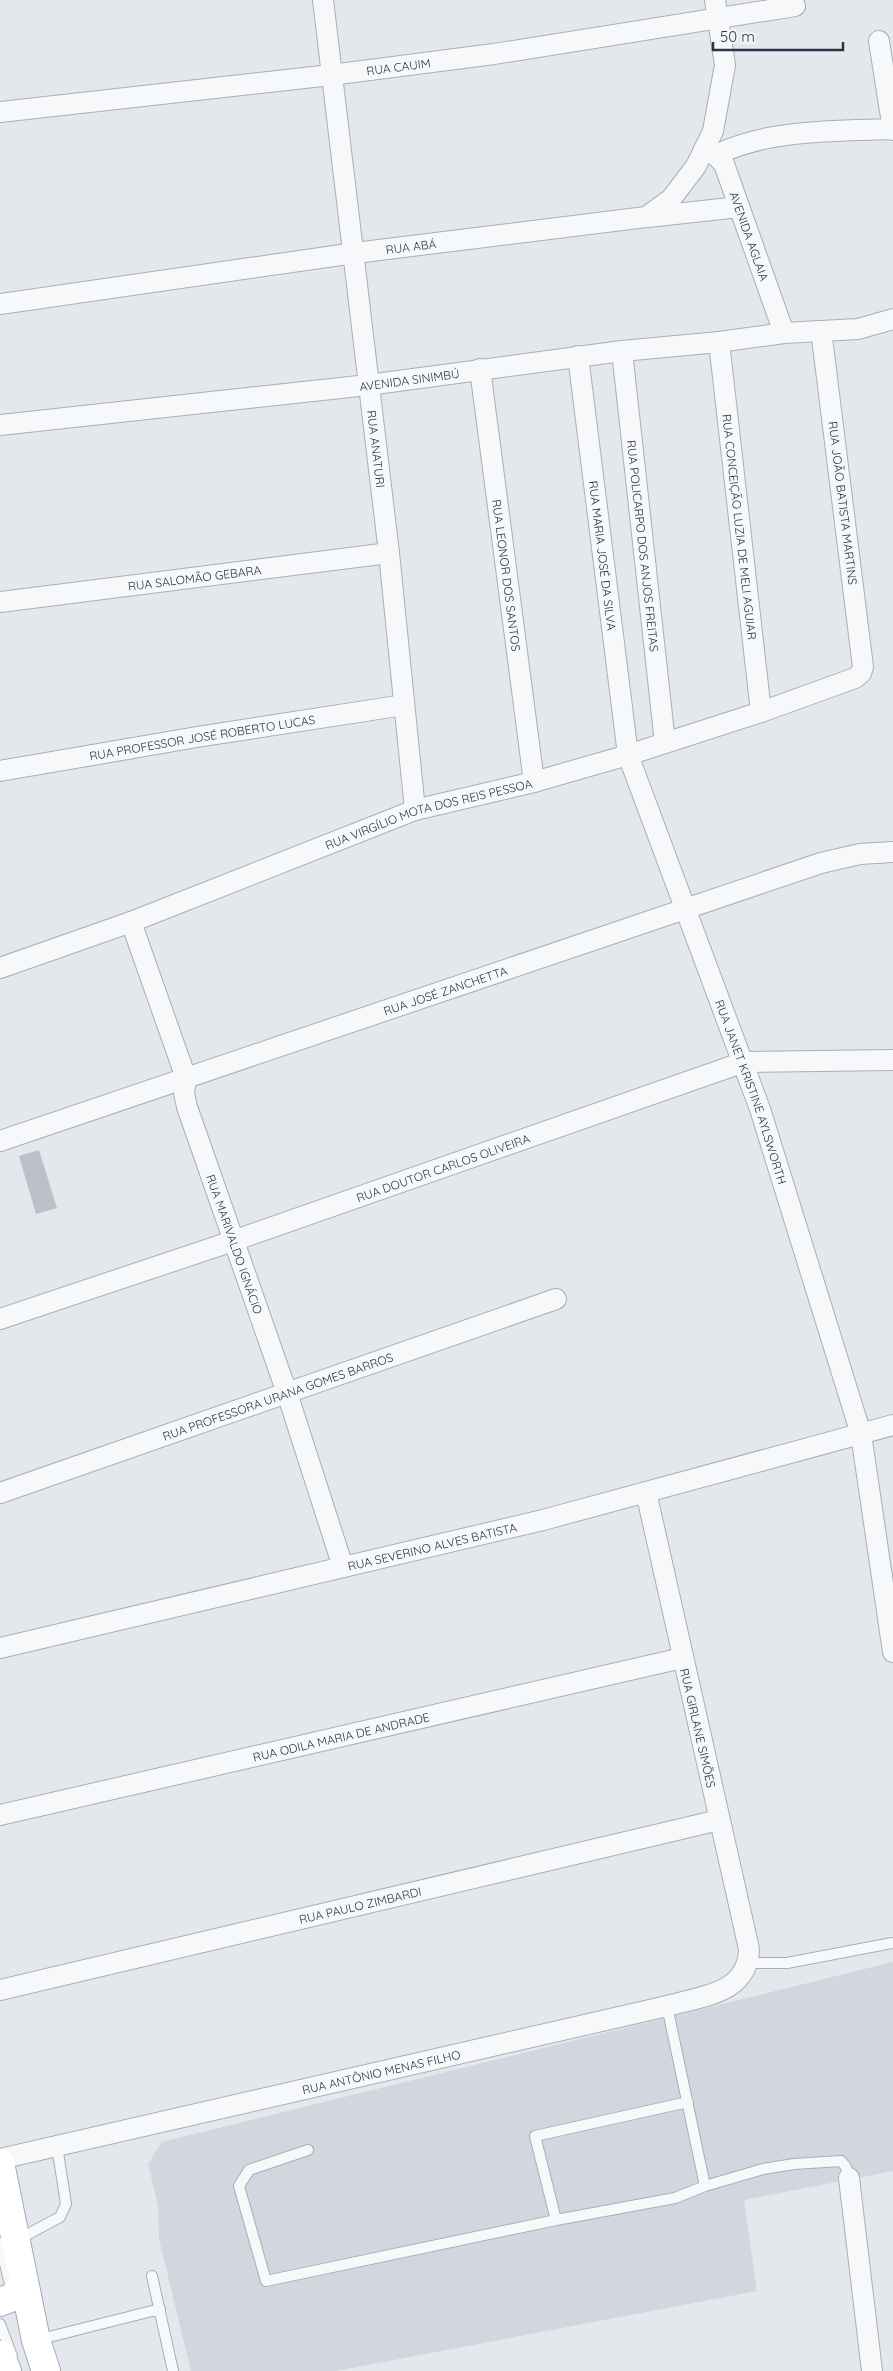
<svg xmlns="http://www.w3.org/2000/svg" width="893" height="2371" font-family="Quicksand,sans-serif">
	<style>
		.built { fill: #d2d6de }
		.building { fill: #bbc0ca }
		.lines { fill: none; stroke-linecap: round; stroke-linejoin: round }
		.service-casing { stroke: #a9aeb7; stroke-width: 12 }
		.minor-casing { stroke: #a9aeb7; stroke-width: 22 }
		.primary-casing { stroke: #a3abb8; stroke-width: 30 }
		.service { stroke: #f7f8fa; stroke-width: 10 }
		.minor { stroke: #f7f8fa; stroke-width: 20 }
		.primary { stroke: #fff; stroke-width: 28 }
		.labels { text-anchor: middle; dominant-baseline: central; stroke-width: 5; stroke-linejoin: round; paint-order: stroke }
		.street-label { font-size: 12px; fill: #2b3445; stroke: #f4f6f9 }
	</style>
	<rect width="100%" height="100%" fill="#e4e7ec"/>
	<path class="built" d="M893,1962V2171L744,2200L757,2291L336,2371H191L159,2239L158,2206L148,2164L162,2142Z"/>
	<path class="building" d="M39,1150L57,1208L36,1214L19,1156Z"/>
	<g class="lines">
		<g class="service-casing">
			<path id="service" d="M749,1963H787L892,1943
				M667,2006L705,2186
				M308,2150L249,2170L239,2186L266,2281L556,2220L675,2198L705,2186L763,2169L794,2164L841,2161L846,2167L849,2178
				M556,2220L535,2136L688,2102
				M17,2240L60,2217L66,2204L57,2146
				M0,2243L12,2293
				M152,2276L173,2371
				M0,2324L12,2356
				M37,2340L160,2309"/>
		</g>
		<g class="minor-casing">
			<g id="minor">
				<path id="s1" d="M323,0L389,553L415,810"/>
				<path d="M879,41L893,130"/>
				<path id="s2" d="M0,112L331,75L494,54L795,6"/>
				<path id="s3" d="M706,146L724,164L784,333"/>
				<path d="M716,155C769,129 835,131 893,129"/>
				<path d="M648,217L739,207"/>
				<path id="s4" d="M0,304L355,253L646,217L671,199L696,166L713,131L725,65L715,0"/>
				<path id="s5" d="M719,342L761,712"/>
				<path id="s6" d="M622,351L665,743"/>
				<path id="s7" d="M578,356L628,755L760,1109L861,1434L893,1652"/>
				<path id="s8" d="M480,369L534,782"/>
				<path id="s9" d="M0,425L368,385L622,351L719,342L784,333L858,329L893,319"/>
				<path id="s10" d="M0,602L389,553"/>
				<path id="s11" d="M0,771L197,737L404,705"/>
				<path id="s12" d="M131,922L186,1078L184,1093L187,1107L287,1393L343,1567"/>
				<path id="s13" d="M0,968L131,922L415,810L534,782L628,755L761,712L855,678L861,673L863,667L822,338L819,332"/>
				<path id="s14" d="M0,1141L821,863L860,854L893,852"/>
				<path id="s15" d="M0,1319L233,1241L744,1062L893,1060"/>
				<path id="s16" d="M0,1493L556,1299"/>
				<path id="s17" d="M0,1648L543,1520L893,1425"/>
				<path id="s18" d="M0,1815L682,1658"/>
				<path id="s19" d="M0,1990L719,1820"/>
				<path id="s20" d="M0,2159L667,2006C702,1996 748,1994 749,1949L646,1492"/>
				<path d="M849,2178L872,2371"/>
			</g>
		</g>
		<g class="primary-casing">
			<path id="primary" d="M0,2163L36,2340L46,2371
				M0,2302L13,2297L24,2285
				M0,2355L7,2371"/>
		</g>
		<use href="#service" class="service"/>
		<use href="#minor" class="minor"/>
		<use href="#primary" class="primary"/>
	</g>
	<g class="labels">
		<g class="street-label">
			<text stroke="none"><textPath href="#s2" startOffset="401">RUA CAUIM</textPath></text>
			<text stroke="none"><textPath href="#s3" startOffset="102">AVENIDA AGLAIA</textPath></text>
			<text stroke="none"><textPath href="#s4" startOffset="415">RUA ABÁ</textPath></text>
			<text stroke="none"><textPath href="#s9" startOffset="412">AVENIDA SINIMBÚ</textPath></text>
			<text stroke="none"><textPath href="#s1" startOffset="452">RUA ANATURI</textPath></text>
			<text transform="translate(843 503) rotate(83)">RUA JOÃO BATISTA MARTINS</text>
			<text stroke="none"><textPath href="#s5" startOffset="186">RUA CONCEIÇÃO LUZIA DE MELI AGUIAR</textPath></text>
			<text stroke="none"><textPath href="#s6" startOffset="196">RUA POLICARPO DOS ANJOS FREITAS</textPath></text>
			<text stroke="none"><textPath href="#s7" startOffset="201">RUA MARIA JOSÉ DA SILVA</textPath></text>
			<text stroke="none"><textPath href="#s8" startOffset="208">RUA LEONOR DOS SANTOS</textPath></text>
			<text stroke="none"><textPath href="#s10" startOffset="196">RUA SALOMÃO GEBARA</textPath></text>
			<text stroke="none"><textPath href="#s11" startOffset="205">RUA PROFESSOR JOSÉ ROBERTO LUCAS</textPath></text>
			<text stroke="none"><textPath href="#s13" startOffset="456">RUA VIRGÍLIO MOTA DOS REIS PESSOA</textPath></text>
			<text stroke="none"><textPath href="#s14" startOffset="470">RUA JOSÉ ZANCHETTA</textPath></text>
			<text stroke="none"><textPath href="#s7" startOffset="761">RUA JANET KRISTINE AYLSWORTH</textPath></text>
			<text stroke="none"><textPath href="#s15" startOffset="468">RUA DOUTOR CARLOS OLIVEIRA</textPath></text>
			<text stroke="none"><textPath href="#s12" startOffset="340">RUA MARIVALDO IGNÁCIO</textPath></text>
			<text stroke="none"><textPath href="#s16" startOffset="294">RUA PROFESSORA URANA GOMES BARROS</textPath></text>
			<text stroke="none"><textPath href="#s17" startOffset="444">RUA SEVERINO ALVES BATISTA</textPath></text>
			<text transform="translate(698 1728) rotate(77)">RUA GIRLANE SIMÕES</text>
			<text stroke="none"><textPath href="#s18" startOffset="350">RUA ODILA MARIA DE ANDRADE</textPath></text>
			<text stroke="none"><textPath href="#s19" startOffset="370">RUA PAULO ZIMBARDI</textPath></text>
			<text stroke="none"><textPath href="#s20" startOffset="391">RUA ANTÔNIO MENAS FILHO</textPath></text>
		</g>
	</g>
	<path d="M713 42v8h130v-8" fill="none" stroke="#2b3445" stroke-width="2.5"/>
	<text x="720" y="42" font-size="15" fill="#2b3445" stroke="#f4f6f9" stroke-width="4" paint-order="stroke">50 m</text>
</svg>
